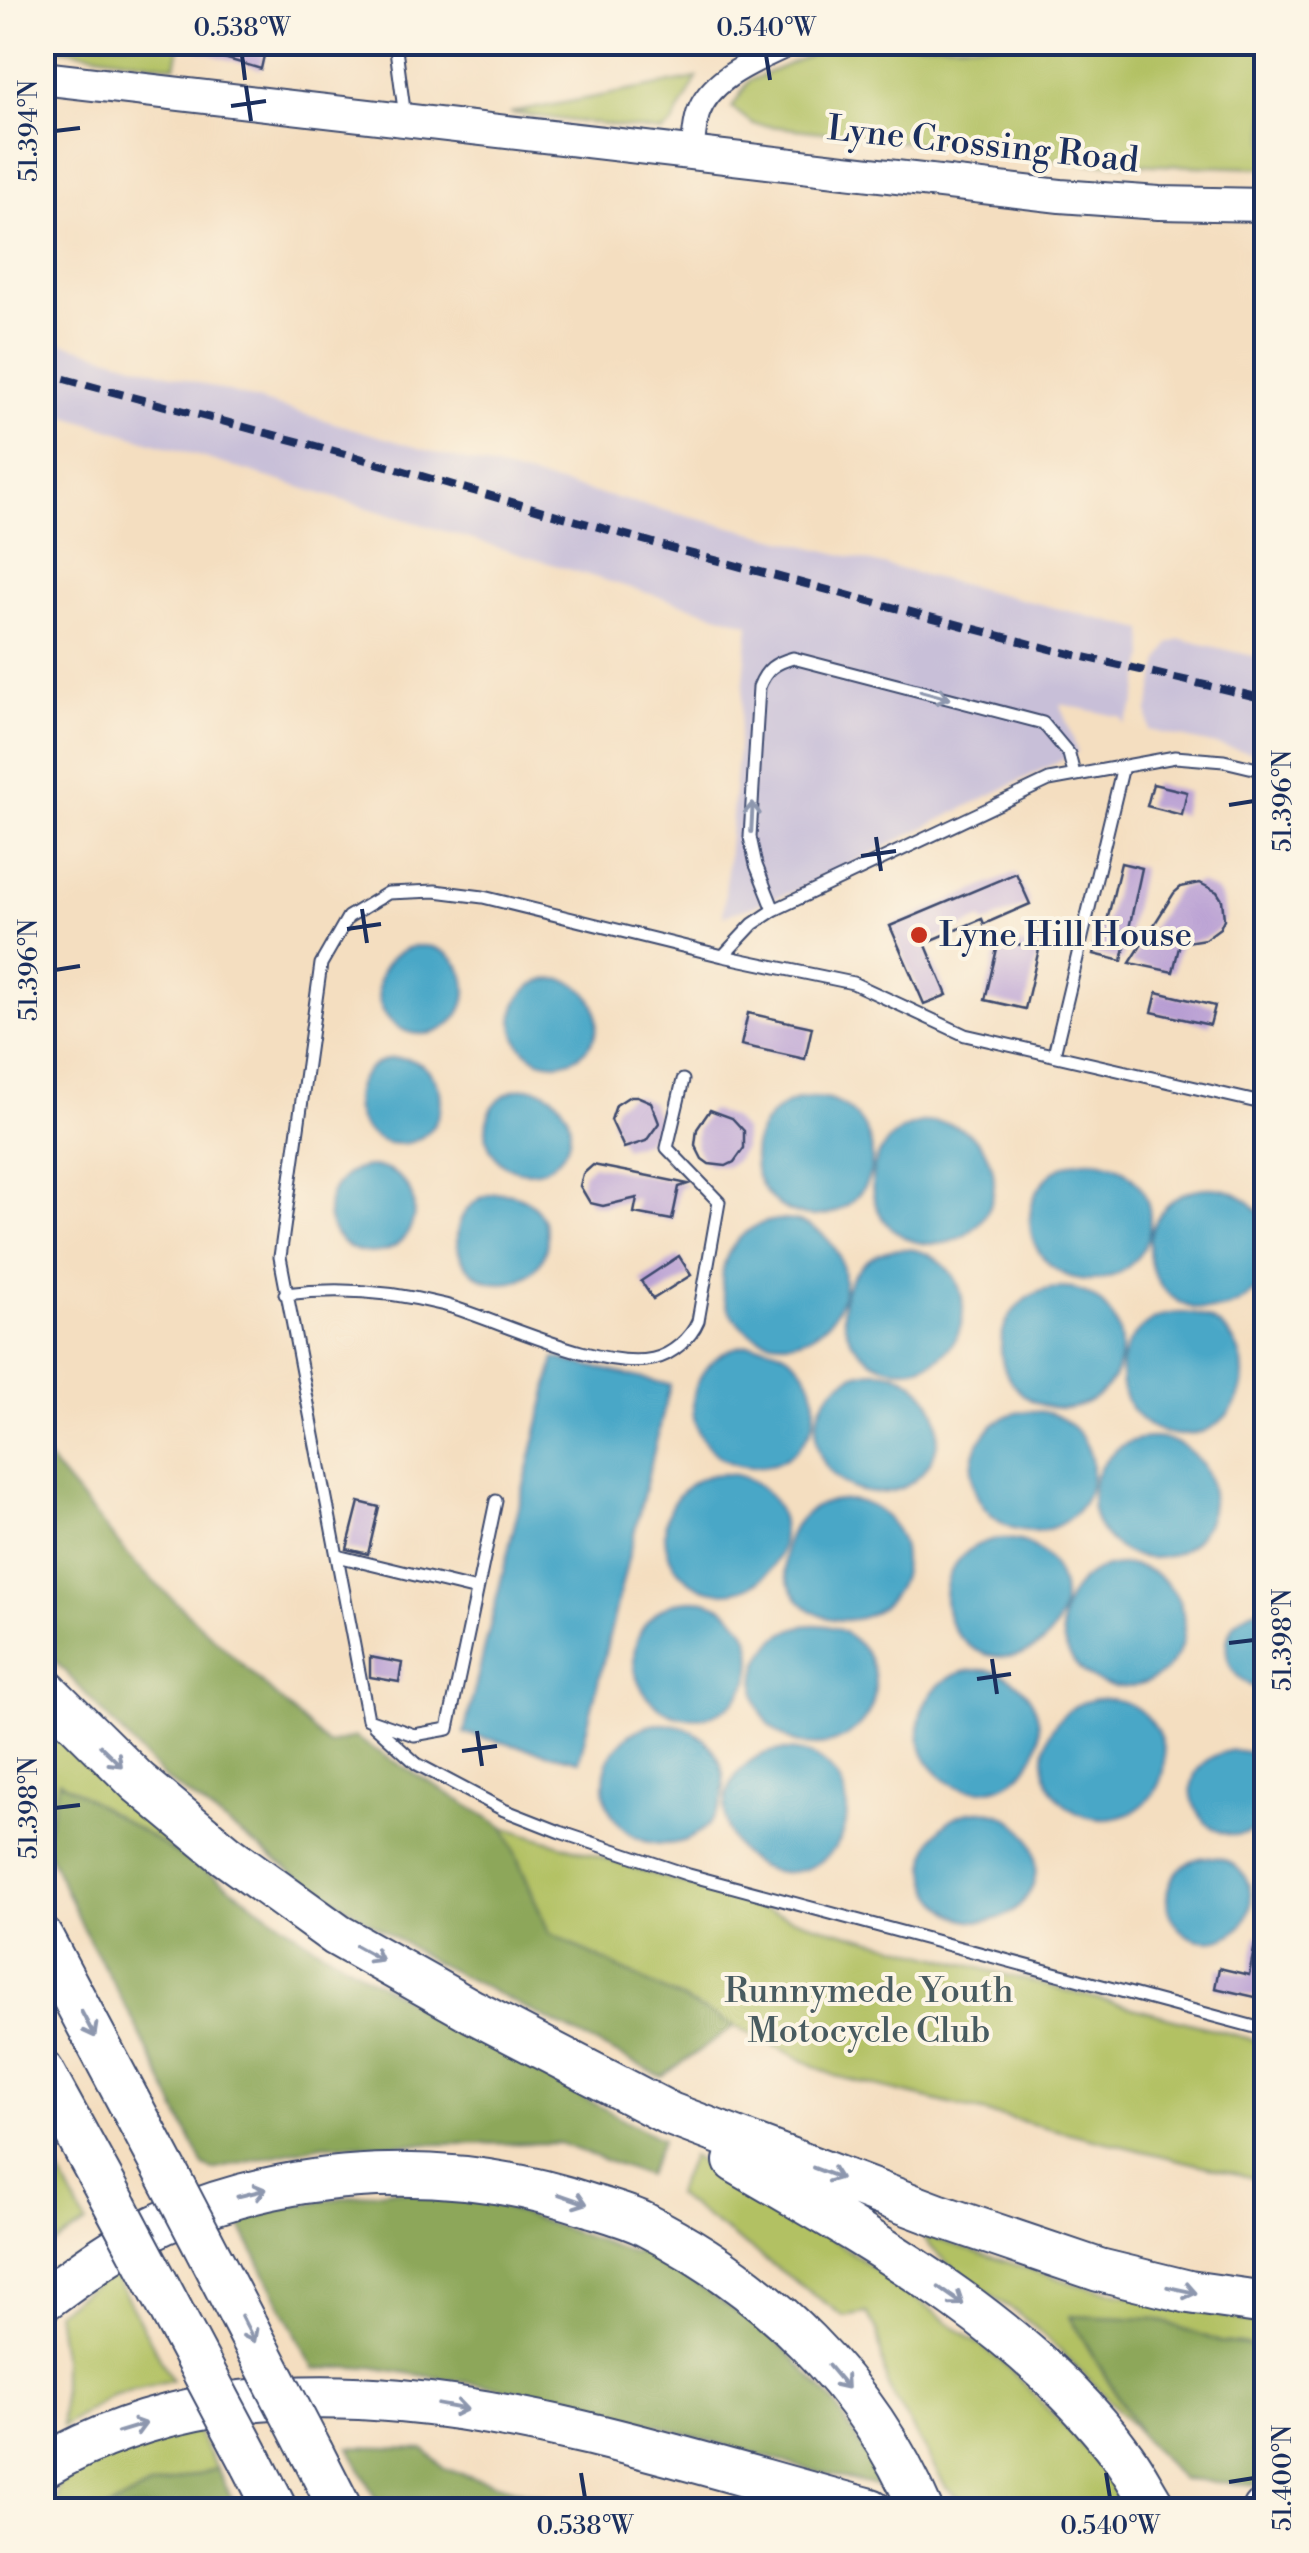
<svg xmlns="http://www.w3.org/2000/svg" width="1309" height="2553" font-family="'Libre Bodoni',serif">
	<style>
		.industrial { fill: #c8bfd8 }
		.green { fill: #b2c164; stroke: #667861; stroke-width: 2.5 }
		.forest { fill: #8da75a; stroke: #546b5c; stroke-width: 2.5 }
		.water { fill: #49a7c7; stroke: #326b92; stroke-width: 2.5 }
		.building { fill: #b79dd3 }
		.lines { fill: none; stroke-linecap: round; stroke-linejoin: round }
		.lane-casing { stroke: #3c496d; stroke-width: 15 }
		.street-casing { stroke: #3c496d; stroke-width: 26 }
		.secondary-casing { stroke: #3c496d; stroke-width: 36 }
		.highway-casing { stroke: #3c496d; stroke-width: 46 }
		.lane { stroke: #fff; stroke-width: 11 }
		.street { stroke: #fff; stroke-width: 22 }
		.secondary { stroke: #fff; stroke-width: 32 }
		.highway { stroke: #fff; stroke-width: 42 }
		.rail { stroke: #1b2f5e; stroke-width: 8; stroke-dasharray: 15 8; stroke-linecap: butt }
		.highway-bridge-casing { stroke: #3c496d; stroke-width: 46; stroke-linecap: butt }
		.highway-bridge { stroke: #fff; stroke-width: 42 }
		.oneway { stroke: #8d97ae }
		.ticks { fill: none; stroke: #1b2f5e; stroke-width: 4 }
		.poi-dot { fill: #c8321e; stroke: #fcf5e5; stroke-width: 4 }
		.labels { text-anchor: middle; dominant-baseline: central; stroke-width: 8; stroke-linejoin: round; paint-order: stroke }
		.street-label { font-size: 35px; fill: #1b2f5e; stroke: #fcf5e5 }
		.poi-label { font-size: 35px; fill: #1b2f5e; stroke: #fcf5e5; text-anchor: start }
		.park-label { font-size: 35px; fill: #485b60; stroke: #fcf5e5 }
		.neatline { fill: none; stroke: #1b2f5e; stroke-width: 4 }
		.ticks-label { font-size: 25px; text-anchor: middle; fill: #1b2f5e }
	</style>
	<rect width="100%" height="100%" fill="#fcf5e5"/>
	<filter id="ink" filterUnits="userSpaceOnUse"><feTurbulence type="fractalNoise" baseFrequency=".01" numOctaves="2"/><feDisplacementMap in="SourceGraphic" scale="20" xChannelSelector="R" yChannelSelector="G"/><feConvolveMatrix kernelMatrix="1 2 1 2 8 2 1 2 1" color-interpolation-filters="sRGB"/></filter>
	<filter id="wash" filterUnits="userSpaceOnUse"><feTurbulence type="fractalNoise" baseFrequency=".0048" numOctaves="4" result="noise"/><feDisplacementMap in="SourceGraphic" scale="40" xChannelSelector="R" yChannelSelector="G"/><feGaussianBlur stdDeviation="2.25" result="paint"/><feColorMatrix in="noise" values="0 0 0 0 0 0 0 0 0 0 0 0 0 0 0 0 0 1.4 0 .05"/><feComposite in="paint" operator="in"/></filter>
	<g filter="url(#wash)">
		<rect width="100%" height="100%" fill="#f4dec0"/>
		<path class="industrial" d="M43,337L439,454L1144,630L1145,657L1135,704L1124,724L1121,717L1060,704L1078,752L793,892L723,916L749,624L43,409Z
			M1181,639L1266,659V756L1149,730L1148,711L1160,661L1169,644Z"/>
		<path class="green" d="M43,42H180V43L175,66L43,46Z
			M838,43H1254L1266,49V168L1085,163L753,124L732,108L749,81Z
			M697,78L672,125L662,132L510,113Z
			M42,1718L116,1794L212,1875L60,1782L44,1844Z
			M504,1827L812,1924L1266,2043V2181L835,2076L549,1933Z
			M43,2140L86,2224L48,2248L43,2229Z
			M691,2156L844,2247L1002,2361L1096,2460L1123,2495L1107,2510H1051L965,2502L946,2487L887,2384L877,2331L867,2313L845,2317L675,2195Z
			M923,2235L1076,2284L1266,2325V2347L1220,2342L1156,2319L1070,2317L1141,2436C1106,2396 1071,2359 1031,2324C1003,2299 939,2267 923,2235Z
			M113,2272L172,2380L112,2395L62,2427V2357L56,2311Z
			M192,2423L217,2469L150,2487L105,2510H55L60,2475Z"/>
		<path class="forest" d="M42,1452L138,1567L328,1745L354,1737L504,1827L549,1933L735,2026L662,2077L432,1961L306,1882L163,1777L43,1648Z
			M59,1781L212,1875L306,1940L439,2019L662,2140L647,2176L559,2143L323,2145L213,2170L204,2166L131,2016L86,1934L44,1844Z
			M390,2190L480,2199L636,2254L637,2244L772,2336L833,2401L876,2470L877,2485L814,2471L558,2397L370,2367L314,2369L236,2217L253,2212Z
			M1070,2316L1156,2319L1220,2342L1266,2347V2485L1182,2480L1141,2436Z
			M349,2447L424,2449L444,2469L589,2510H381Z
			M217,2469L238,2510H105L150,2487Z"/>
		<path class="water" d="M378 990a44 44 0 1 1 88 0a44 44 0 1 1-88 0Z
			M513 1021a42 42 0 1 1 84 0a42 42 0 1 1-84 0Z
			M355 1101a43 43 0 1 1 86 0a43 43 0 1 1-86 0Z
			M486 1130a42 42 0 1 1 84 0a42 42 0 1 1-84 0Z
			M754 1157a59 59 0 1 1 118 0a59 59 0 1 1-118 0Z
			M872 1183a61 61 0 1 1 122 0a61 61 0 1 1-122 0Z
			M1030 1220a60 60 0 1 1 120 0a60 60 0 1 1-120 0Z
			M328 1210a43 43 0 1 1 86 0a43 43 0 1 1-86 0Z
			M1149 1249a61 61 0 1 1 122 0a61 61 0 1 1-122 0Z
			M457 1238a45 45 0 1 1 90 0a45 45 0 1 1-90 0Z
			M722 1281a61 61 0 1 1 122 0a61 61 0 1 1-122 0Z
			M843 1309a60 60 0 1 1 120 0a60 60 0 1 1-120 0Z
			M1001 1348a60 60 0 1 1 120 0a60 60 0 1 1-120 0Z
			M1121 1374a61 61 0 1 1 122 0a61 61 0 1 1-122 0Z
			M693 1406a61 61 0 1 1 122 0a61 61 0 1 1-122 0Z
			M555,1358L670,1385L579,1761L464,1733Z
			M816 1432a61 61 0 1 1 122 0a61 61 0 1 1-122 0Z
			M972 1471a60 60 0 1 1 120 0a60 60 0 1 1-120 0Z
			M1092 1498a60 60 0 1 1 120 0a60 60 0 1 1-120 0Z
			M665 1533a59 59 0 1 1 118 0a59 59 0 1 1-118 0Z
			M784 1560a60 60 0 1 1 120 0a60 60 0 1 1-120 0Z
			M945 1598a59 59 0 1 1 118 0a59 59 0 1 1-118 0Z
			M1062 1626a61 61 0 1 1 122 0a61 61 0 1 1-122 0Z
			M634 1659a59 59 0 1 1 118 0a59 59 0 1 1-118 0Z
			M1266,1607V1691C1214,1681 1213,1615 1266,1607Z
			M755 1685a60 60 0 1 1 120 0a60 60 0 1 1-120 0Z
			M919 1730a60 60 0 1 1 120 0a60 60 0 1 1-120 0Z
			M1044 1759a60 60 0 1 1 120 0a60 60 0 1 1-120 0Z
			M604 1784a60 60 0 1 1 120 0a60 60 0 1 1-120 0Z
			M725 1811a61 61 0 1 1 122 0a61 61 0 1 1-122 0Z
			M1233,1750L1247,1752L1266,1767V1818C1216,1876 1146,1767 1233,1750Z
			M926 1866a55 55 0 1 1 110 0a55 55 0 1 1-110 0Z
			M1167 1899a42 42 0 1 1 84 0a42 42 0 1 1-84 0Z"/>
		<g id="blocks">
			<path class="building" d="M198,42H267L261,69L197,50Z
				M1153,784L1187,792L1182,815L1147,806Z
				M1121,863L1142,868L1122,961L1094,954L1101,924L1106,925Z
				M1016,873L1030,904L984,924L982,919L925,943L947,995L924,1004L890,926Z
				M1200,883L1217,892L1222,900L1224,919L1220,928L1205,939L1180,943L1173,972L1130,963L1174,893L1181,887Z
				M999,940L1039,949L1025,1009L985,1000Z
				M1157,992L1215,1006L1210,1025L1152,1012Z
				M748,1013L812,1027L805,1059L741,1045Z
				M630,1096H637L651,1102L659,1123L646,1141L624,1148L611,1120L616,1105Z
				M710,1110L732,1118L744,1131V1148L734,1162L726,1166L709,1164L702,1159L695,1145L697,1129Z
				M593,1165L649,1176L688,1184L679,1187L672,1220L634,1213L637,1198L603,1206L590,1203L580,1186L583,1174Z
				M679,1256L691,1275L653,1299L641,1281Z
				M359,1502L379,1507L368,1554L347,1549Z
				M370,1657L402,1663L399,1682L370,1677Z
				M1257,1934L1266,1935L1264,1999L1215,1988L1219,1968L1249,1975Z"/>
		</g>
	</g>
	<g filter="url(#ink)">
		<use href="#blocks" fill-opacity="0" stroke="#3c496d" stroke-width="2.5"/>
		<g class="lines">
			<g class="lane-casing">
				<path id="lane" d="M395,42L405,117
					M774,910L756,865L750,837L759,687C766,669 775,663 793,658L1043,723L1069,754L1074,774
					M723,956L753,924L774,910L1049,780L1175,757L1224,761L1266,771
					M1054,1054L1123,766
					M1262,1103L1266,1089
					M285,1294C340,1287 391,1291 445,1305C498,1320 600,1371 653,1359C672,1355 691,1338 698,1321L719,1202L667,1148L683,1080
					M496,1501L448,1729L414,1735L368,1719L280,1257L321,964L348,917L388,893L435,891L483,897L723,956L853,983L965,1035L1266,1104
					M337,1556L477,1590
					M374,1725L417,1764L504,1810L560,1832L689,1875L1266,2030"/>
			</g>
			<g class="street-casing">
				<path id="street" d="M692,154C694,141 694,127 698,114C711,75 762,59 794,42"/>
			</g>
			<g class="secondary-casing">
				<path id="secondary" d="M42,78L1060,196L1159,203L1266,205"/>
			</g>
			<g class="highway-casing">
				<path id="highway" d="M42,1687L138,1782L226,1855L337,1935L472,2011L670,2114L937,2215L1099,2270L1189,2292L1266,2303
					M42,1938L171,2181
					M42,2071L117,2208
					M735,2161C871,2240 1030,2328 1124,2458C1136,2475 1145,2493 1156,2510
					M42,2301C80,2273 121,2242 163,2223C297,2165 455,2159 592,2206C609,2211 627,2216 642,2223C764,2284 868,2384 921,2510
					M312,2453L341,2510
					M252,2463L276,2510
					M42,2467C297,2319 612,2442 871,2510
					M1264,2510H1266"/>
			</g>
			<use href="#lane" class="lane"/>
			<use href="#street" class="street"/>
			<use href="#secondary" class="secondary"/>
			<use href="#highway" class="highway"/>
			<path class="rail" d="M42,373L349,455L685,552L1054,650L1266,699"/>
			<g class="highway-bridge-casing">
				<path id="highway-bridge" d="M171,2181L312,2453
					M117,2208L252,2463"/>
			</g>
			<use href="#highway-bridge" class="highway-bridge"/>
		</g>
		<defs><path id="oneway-shaft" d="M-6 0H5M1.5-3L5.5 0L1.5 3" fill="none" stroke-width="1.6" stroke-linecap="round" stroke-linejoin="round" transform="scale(2.5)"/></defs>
		<g class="oneway">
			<use href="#oneway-shaft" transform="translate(935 695) rotate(15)"/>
			<use href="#oneway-shaft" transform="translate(752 817) rotate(-87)"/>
			<use href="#oneway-shaft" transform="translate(111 1756) rotate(44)"/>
			<use href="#oneway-shaft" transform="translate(369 1953) rotate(29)"/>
			<use href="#oneway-shaft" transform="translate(88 2024) rotate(62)"/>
			<use href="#oneway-shaft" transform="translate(827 2173) rotate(21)"/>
			<use href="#oneway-shaft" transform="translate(252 2193) rotate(-14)"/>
			<use href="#oneway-shaft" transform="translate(573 2199) rotate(19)"/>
			<use href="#oneway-shaft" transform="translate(1182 2290) rotate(12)"/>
			<use href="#oneway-shaft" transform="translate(951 2296) rotate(35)"/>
			<use href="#oneway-shaft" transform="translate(248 2329) rotate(63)"/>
			<use href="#oneway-shaft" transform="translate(838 2377) rotate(50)"/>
			<use href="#oneway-shaft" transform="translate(453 2407) rotate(10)"/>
			<use href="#oneway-shaft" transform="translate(132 2428) rotate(-17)"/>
		</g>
	</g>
	<path class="ticks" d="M242,55L245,80M766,55L770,80M246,86L251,121M231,106L266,101M55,131L80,128M1229,805L1254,801M876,837L881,871M861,856L896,851M362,909L367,943M347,929L381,924M55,970L80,966M1229,1643L1254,1640M992,1659L997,1694M977,1679L1011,1674M477,1731L482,1766M462,1751L497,1746M55,1808L80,1805M581,2473L585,2498M1106,2473L1110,2498M1229,2482L1254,2478"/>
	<circle class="poi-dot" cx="919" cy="935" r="10"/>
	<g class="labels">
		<g class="street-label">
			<text transform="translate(983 145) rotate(6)">Lyne Crossing Road</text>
		</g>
		<g class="poi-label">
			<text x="939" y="935">Lyne Hill House</text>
		</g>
		<g class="park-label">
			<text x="869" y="1991">Runnymede Youth<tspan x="869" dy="40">Motocycle Club</tspan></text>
		</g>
	</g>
	<rect width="1309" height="2553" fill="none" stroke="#fcf5e5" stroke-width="110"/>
	<rect x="55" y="55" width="1199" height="2443" class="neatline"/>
	<g class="ticks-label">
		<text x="242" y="36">0.538°W</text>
		<text x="766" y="36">0.540°W</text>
		<text transform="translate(28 131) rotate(-90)" y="9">51.394°N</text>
		<text transform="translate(1282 801) rotate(-90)" y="9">51.396°N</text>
		<text transform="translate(28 970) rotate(-90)" y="9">51.396°N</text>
		<text transform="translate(1282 1640) rotate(-90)" y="9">51.398°N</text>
		<text transform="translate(28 1808) rotate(-90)" y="9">51.398°N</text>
		<text transform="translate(1282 2478) rotate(-90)" y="9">51.400°N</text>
		<text x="585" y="2534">0.538°W</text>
		<text x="1110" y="2534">0.540°W</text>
	</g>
</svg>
